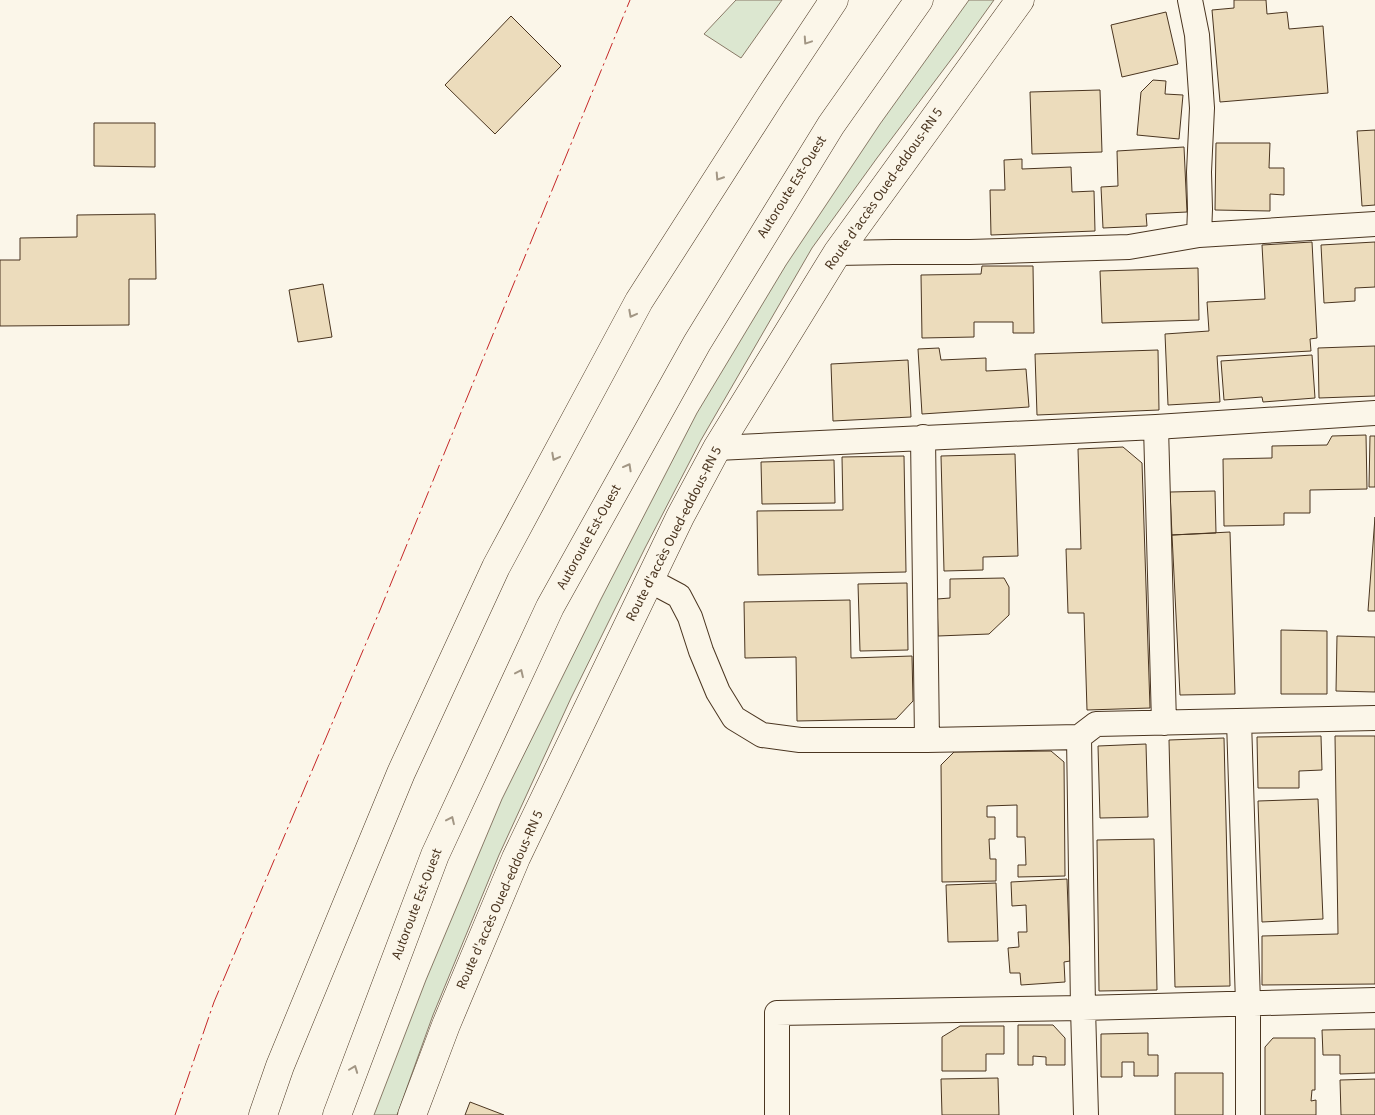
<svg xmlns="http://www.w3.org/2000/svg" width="1375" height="1115" font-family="'Source Sans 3',sans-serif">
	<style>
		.green { fill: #dce7d0; stroke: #887966 }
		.building { fill: #ecdcbc; stroke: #4a3520 }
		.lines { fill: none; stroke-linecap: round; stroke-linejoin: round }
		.street-casing { stroke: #4a3520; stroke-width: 26 }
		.secondary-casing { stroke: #4a3520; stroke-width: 29 }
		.highway-casing { stroke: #4a3520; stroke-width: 29 }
		.street { stroke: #fbf6e9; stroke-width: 24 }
		.secondary { stroke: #fbf6e9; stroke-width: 28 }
		.highway { stroke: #fbf6e9; stroke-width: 28 }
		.power { stroke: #c62828; stroke-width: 1; stroke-dasharray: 18 4 2.5 4; stroke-linecap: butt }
		.oneway { stroke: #a29684 }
		.labels { text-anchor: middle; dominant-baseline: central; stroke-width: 4; stroke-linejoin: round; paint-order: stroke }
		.street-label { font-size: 14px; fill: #4a3520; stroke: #fbf6e9 }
	</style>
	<rect width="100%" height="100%" fill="#fbf6e9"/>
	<path class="green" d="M736,0H782L741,58L704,34Z
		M969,0H994L956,53L877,158L812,248L701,440L645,548L571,698L499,855L433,1015L397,1115H374L426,980L502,799L601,599L697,413L786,265L880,124Z"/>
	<path class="building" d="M1234,0H1266L1267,14L1287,12L1289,29L1323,26L1328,93L1220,102L1212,10L1234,8Z
		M1166,12L1178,64L1122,77L1111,25Z
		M511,16L561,66L495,134L445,85Z
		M1153,80L1166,81L1165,94L1183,95L1179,139L1137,135L1141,92Z
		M1100,90L1102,152L1032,154L1030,92Z
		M94,123H155V167L94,166Z
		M1375,130V205L1362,206L1357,131Z
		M1216,143H1270L1269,168H1284V195L1270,194V211L1215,210Z
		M1184,147L1187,212L1146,214L1147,226L1103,228L1101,187L1118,186L1117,151Z
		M1022,159V169L1071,167L1072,192L1094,191L1095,231L991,235L990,190H1005L1004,160Z
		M155,214L156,279H129V325L0,326V260H20V238L77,237V215Z
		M1312,242L1317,338L1310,339L1311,351L1217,356L1220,402L1168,405L1165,334L1209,331L1207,302L1265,299L1262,245Z
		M1375,242V287L1355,288V301L1324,303L1321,245Z
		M982,266H1033L1034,333H1013V322H974V337L922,338L921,275L981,274Z
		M1198,268L1199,320L1102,323L1100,271Z
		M323,284L332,337L298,342L289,290Z
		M1375,346V396L1319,398L1318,348Z
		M939,348L941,360L986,358V371L1026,369L1029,407L922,414L918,349Z
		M1158,350L1159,410L1037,415L1035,354Z
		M1312,355L1315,398L1263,402L1262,397L1224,400L1221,361Z
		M908,360L911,417L833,421L831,364Z
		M1366,435L1367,489L1310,490V513H1284V525L1224,526L1223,459L1272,458V446L1327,445L1332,436Z
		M1370,436H1375V487H1369Z
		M1123,447L1142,463L1150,708L1087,710L1084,613H1068L1066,549H1081L1078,449Z
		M1015,454L1018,556L983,557V570L944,571L941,456Z
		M904,456L906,572L758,575L757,511L843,510L842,457Z
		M834,460L835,503L762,504L761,462Z
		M1215,491L1216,533L1172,535L1170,492Z
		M1375,517V611H1368Z
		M1230,532L1235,694L1180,695L1172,535Z
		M1004,578L1009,587V615L989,634L938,636L937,599L950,598V579Z
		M907,583L908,650L860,651L858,584Z
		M850,600L851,658L912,656L913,701L896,719L797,721L796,657L745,658L744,602Z
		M1281,630L1327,631V694H1281Z
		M1337,636L1375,637V692L1336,691Z
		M1321,736L1322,770L1299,771V788H1258L1257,737Z
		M1335,736H1375V984L1262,985V936L1338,934Z
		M1224,738L1230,986L1175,987L1169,740Z
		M1146,744L1148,817L1100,818L1098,746Z
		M1051,751L1064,762L1065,876L1018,877V865H1026L1025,837H1017V805L987,806V817H995V839H989L990,859H996V881L942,882L941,765L954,752Z
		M1318,799L1323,919L1262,922L1258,801Z
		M1154,839L1157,990L1099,991L1097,840Z
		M1067,879L1070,961L1064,962L1065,982L1021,985L1020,973H1010L1008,948L1019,947L1018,932H1027L1026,905L1012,906L1011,882Z
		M996,883L998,941L948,942L946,885Z
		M1018,1025H1053L1065,1038V1065H1046V1057L1033,1056V1065H1018Z
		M960,1026H1004V1054H986V1071H942V1037Z
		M1375,1029V1073L1340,1074V1055H1323L1322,1030Z
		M1148,1033V1055H1158V1076H1134V1062H1122V1077H1101V1034Z
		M1273,1038H1315V1090H1312L1311,1101L1316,1100V1115H1265V1047Z
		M1175,1073H1223V1115H1175Z
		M998,1078L999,1115H942L941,1079Z
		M1375,1079V1115H1341L1340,1080Z
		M470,1102L504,1115H465Z"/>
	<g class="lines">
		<g class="street-casing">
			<path id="street" d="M1190,0L1197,35L1202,108L1199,172L1200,209L1199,235
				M837,253L893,252H970L1129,247L1199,235L1375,224
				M1156,427L1164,723
				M923,437L927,740
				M717,448L1156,427L1375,413
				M649,580L679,596L690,617L701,651L718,692L734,718L762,735L800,740H927L1079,737L1096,724L1375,718
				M1239,721L1248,1003V1115
				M1079,737L1083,1008L1086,1115
				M777,1115V1013L1083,1008L1375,1000"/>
		</g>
		<g class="secondary-casing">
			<path id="secondary" d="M412,1115L446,1025L516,858L680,517L717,448L837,253L1020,0"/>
		</g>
		<g class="highway-casing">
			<path id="highway" d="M263,1115L280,1066L401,773L496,567L639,301L771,95L834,0
				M337,1115L435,855L550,607L697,343L831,125L919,0"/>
		</g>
		<use href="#street" class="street"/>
		<use href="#secondary" class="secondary"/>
		<use href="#highway" class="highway"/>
		<path class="power" d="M175,1115L214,1002L378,615L630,0"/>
	</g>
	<defs><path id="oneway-chevron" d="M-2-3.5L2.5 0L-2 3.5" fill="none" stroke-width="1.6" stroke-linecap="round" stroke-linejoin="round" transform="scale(1.25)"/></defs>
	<g class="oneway">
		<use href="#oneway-chevron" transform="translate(807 41) rotate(124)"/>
		<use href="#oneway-chevron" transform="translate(719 177) rotate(123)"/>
		<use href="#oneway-chevron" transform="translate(632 314) rotate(118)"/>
		<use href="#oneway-chevron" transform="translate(555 457) rotate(118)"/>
		<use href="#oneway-chevron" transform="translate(628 467) rotate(-61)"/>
		<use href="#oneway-chevron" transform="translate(520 673) rotate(-65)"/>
		<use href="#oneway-chevron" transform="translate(451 820) rotate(-65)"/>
		<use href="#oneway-chevron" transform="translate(354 1069) rotate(-69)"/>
	</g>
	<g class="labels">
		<g class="street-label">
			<text transform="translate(792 187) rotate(-58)">Autoroute Est-Ouest</text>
			<text transform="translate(884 189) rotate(-55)">Route d'accès Oued-eddous-RN 5</text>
			<text transform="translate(674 534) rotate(-63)">Route d'accès Oued-eddous-RN 5</text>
			<text transform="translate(589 537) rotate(-61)">Autoroute Est-Ouest</text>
			<text transform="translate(500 900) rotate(-66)">Route d'accès Oued-eddous-RN 5</text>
			<text transform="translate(417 904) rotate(-69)">Autoroute Est-Ouest</text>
		</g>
	</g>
</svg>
